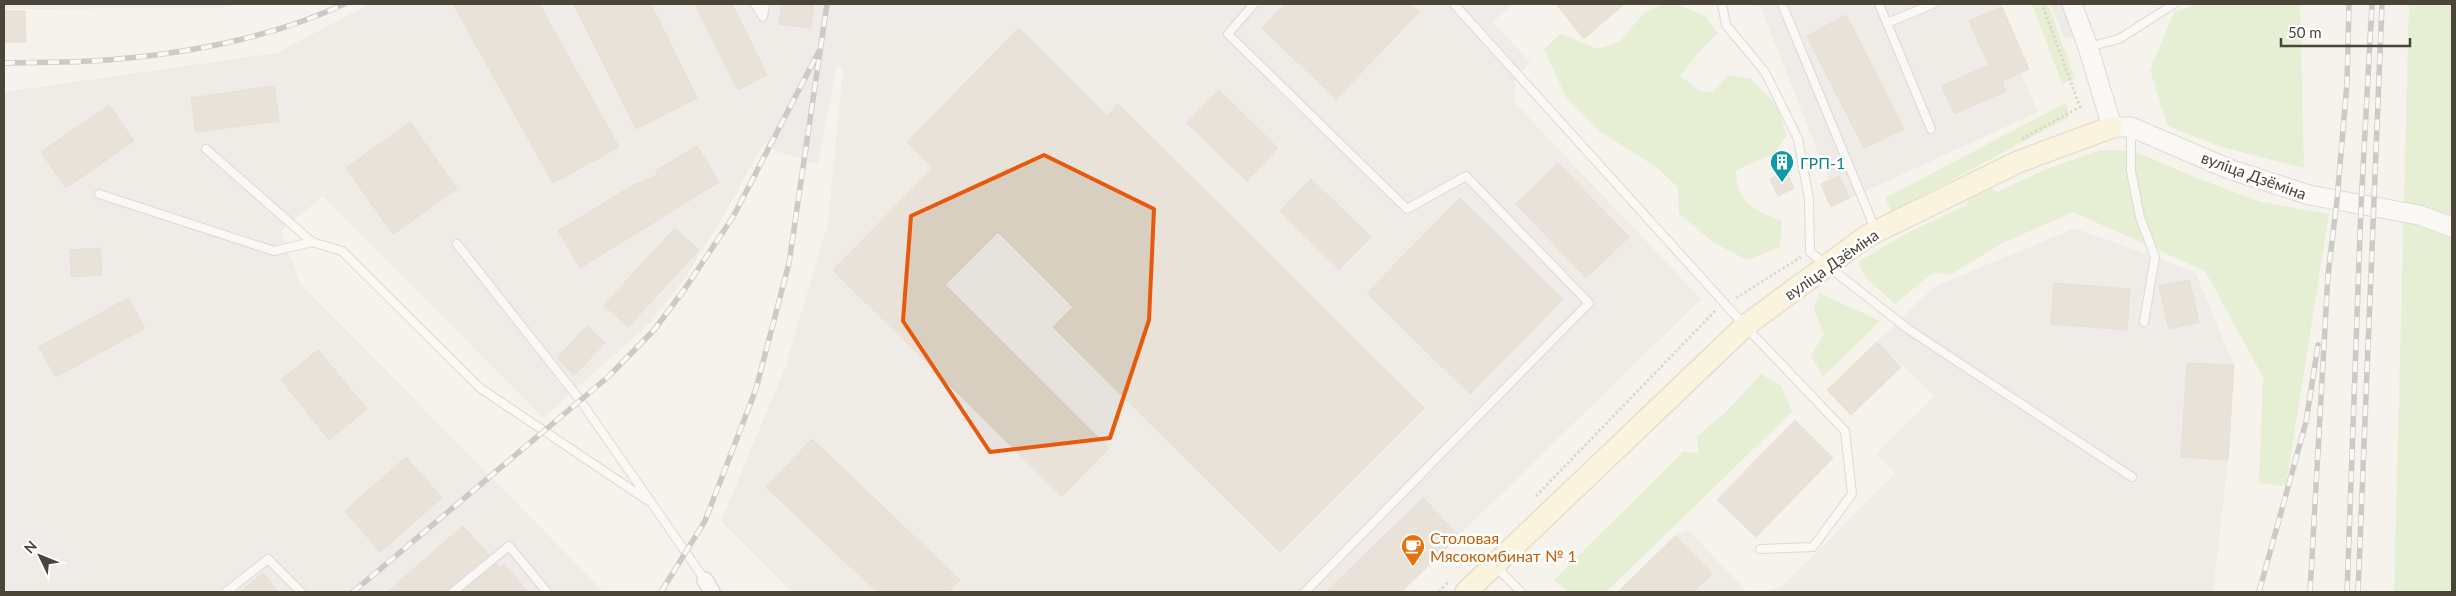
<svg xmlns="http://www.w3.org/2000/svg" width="2456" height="596" font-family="Lato,sans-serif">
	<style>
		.industrial { fill: #e6e2dd }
		.green { fill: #d2eab5 }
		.parking { fill: #e5e3e0 }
		.building { fill: #d8cfc1; stroke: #d3c7b4 }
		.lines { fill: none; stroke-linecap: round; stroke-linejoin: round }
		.service-casing { stroke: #c2bbae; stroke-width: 10 }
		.minor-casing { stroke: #c2bbae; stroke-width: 18 }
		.tertiary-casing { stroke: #c2bbae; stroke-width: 21 }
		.secondary-casing { stroke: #d6c79b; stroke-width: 24 }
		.path { stroke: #c4b79f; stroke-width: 3; stroke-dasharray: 2.5 2.5; stroke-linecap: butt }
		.service { stroke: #fff; stroke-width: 8 }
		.minor { stroke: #fff; stroke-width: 15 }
		.tertiary { stroke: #fff; stroke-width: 19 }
		.secondary { stroke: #fff3cd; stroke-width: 21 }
		.rail-casing { stroke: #9a9a9a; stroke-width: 5.5 }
		.rail { stroke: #fff; stroke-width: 4; stroke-dasharray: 11; stroke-linecap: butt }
		.marked { fill: none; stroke: #e8590c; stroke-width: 4; stroke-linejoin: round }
		.labels { text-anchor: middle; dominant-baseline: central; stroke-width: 5; stroke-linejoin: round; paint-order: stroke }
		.culture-label { font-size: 16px; fill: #0d838f; stroke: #fff; text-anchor: start }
		.street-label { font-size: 16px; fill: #4b4439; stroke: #fff }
		.food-label { font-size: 16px; fill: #c56008; stroke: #fff; text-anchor: start }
	</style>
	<rect width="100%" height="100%" fill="#f6f3ec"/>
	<path class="industrial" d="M4,4H230L221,8L4,9Z
		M369,4H1512L1493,22L1530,62L1515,80L1514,102L1701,299L1401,592H792L721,521L785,368L828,223L843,67L837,66L818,164L781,153L763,144L723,217L685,278L650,323L543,418L323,196L281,231L300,283L604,592H4V92L277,53Z
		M1759,4H2001L2029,69L2021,73L2038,112L1831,207L1821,184L1829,180Z
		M2075,228L2195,272L2234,365L2228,460L2213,592H1767L1784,585L1896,473L1876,454L1935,396L1877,342L1934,287Z
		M1687,529L1747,592H1618L1675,536Z"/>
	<path class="green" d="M1663,4H1676L1705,16L1718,33L1699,52L1680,76L1700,91L1712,92L1728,75L1751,79L1777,105L1787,136L1773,154L1736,170C1737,204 1753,209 1782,221L1780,247L1747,260L1711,241L1679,213L1678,187L1656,167L1599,131L1566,97L1544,49L1561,34L1598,49L1620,41L1644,13Z
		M2032,4H2048L2075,79L2062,84Z
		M2198,4H2300L2304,168L2222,147L2168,126L2150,70L2174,12Z
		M2409,4H2452V592H2394Z
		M2066,103L2069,117L1892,212L1885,198Z
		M2100,150L2134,151L2194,177L2261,202L2329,214L2286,486L2259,483L2263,377L2205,271L2073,212L2001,244L1950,275L1938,272L1930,275L1895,304L1865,277L1858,262L1905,234L1967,205L1969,198L1989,186L1997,192L2044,170Z
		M1819,293L1880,321L1823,377L1811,355L1824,335L1814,310Z
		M1761,374L1781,386L1792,412L1606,592H1569L1554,580L1683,452L1699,453L1697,436L1727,411Z"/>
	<path class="parking" d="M2051,4H2065L2077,37L2064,38Z"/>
	<path class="building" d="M453,4H539L619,147L553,183Z
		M574,4H651L697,98L636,129Z
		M695,4H732L767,75L738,90Z
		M782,4H814L811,28L779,24Z
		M1285,4H1410L1419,12L1336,99L1262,28Z
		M1556,4H1624L1584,39Z
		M2002,7L2029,69L2002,81L2006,91L1954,114L1942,86L1989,65L1969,21Z
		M4,11H25L26,42H4Z
		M1846,15L1904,129L1864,148L1807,36Z
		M1019,28L1107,116L1118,104L1424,408L1280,552L1053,327L1073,307L998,232L945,285L1109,448L1062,496L833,270L933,168L907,142Z
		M274,86L279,121L196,132L191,98Z
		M1219,90L1278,148L1247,181L1187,123Z
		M109,105L134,141L66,188L41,152Z
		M410,122L457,189L393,234L346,168Z
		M697,146L719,182L580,268L558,231L638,182L639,184L658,174L656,171Z
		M1558,163L1629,237L1586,278L1516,204Z
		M1786,171L1794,188L1778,196L1770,179Z
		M1839,176L1849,198L1831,207L1821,184Z
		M1311,179L1371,237L1339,269L1280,211Z
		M1460,198L1563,299L1470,394L1367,293Z
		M675,228L699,250L628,327L604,305Z
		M100,248L102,275L71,277L70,250Z
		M2189,280L2199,322L2169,329L2159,286Z
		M2054,283L2130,289L2127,330L2051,324Z
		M128,298L145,328L56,377L39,347Z
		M587,326L605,343L574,375L557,358Z
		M1877,342L1901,367L1851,415L1827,390Z
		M318,350L367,409L329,440L281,380Z
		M2187,363L2234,365L2228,460L2181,457Z
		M1795,420L1833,458L1756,537L1717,500Z
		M812,439L960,580L948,592H877L766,487Z
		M406,457L442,498L380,552L345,511Z
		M1423,498L1459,536L1401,592H1326Z
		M463,526L489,555L449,588L447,592H387Z
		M1675,536L1712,574L1693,592H1618Z
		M496,564L500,568L504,564L528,592H462Z
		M263,573L278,592H240Z"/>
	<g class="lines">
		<g class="service-casing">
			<path id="service" d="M755,4L763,17L765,4
				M1254,4L1228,34L1407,209L1466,176L1589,303L1305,592
				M1454,4L1745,326L1845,431L1852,494L1813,547L1760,549
				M1722,4L1726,25L1765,72L1798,139L1809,199L1810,252L1908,329L2132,477
				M1782,4L1871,219L1874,231
				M1879,4L1931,129
				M1887,23L1933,4
				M2088,47L2119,39L2174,4
				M2131,129V171L2140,217L2155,257L2144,322
				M206,149L312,242
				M99,194L274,251L312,242L342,251L480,388L650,502
				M457,244L580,400L705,580
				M1496,567L1521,592
				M226,592L268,559L301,592
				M453,592L509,546L547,592"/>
		</g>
		<g class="minor-casing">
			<path id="minor" d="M705,580L712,592"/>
		</g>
		<g class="tertiary-casing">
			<path id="tertiary" d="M2072,4L2088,47L2112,127H2131L2229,169L2309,195L2419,215L2452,227"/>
		</g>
		<g class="secondary-casing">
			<path id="secondary" d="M1466,592L1745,326L1867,236L2018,162L2112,127"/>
		</g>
		<path class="path" d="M2022,139L2080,107L2042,4
			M1736,298L1801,257
			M1536,496L1716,310
			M1439,592L1449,581"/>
		<use href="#service" class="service"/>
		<use href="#minor" class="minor"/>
		<use href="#tertiary" class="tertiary"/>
		<use href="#secondary" class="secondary"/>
		<g class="rail-casing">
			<path id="rail" d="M4,63C42,62 81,63 118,59C195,52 274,37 344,4
				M353,592L608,377L654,330L684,290L733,217L819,51
				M661,592L705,521L756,389L789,263L827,4
				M2259,592L2306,422L2318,345
				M2310,592L2328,275L2337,200L2347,83L2349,4
				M2347,592L2361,206L2372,4
				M2358,592L2382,4"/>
		</g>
		<use href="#rail" class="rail"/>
	</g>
	<path d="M0 0H2456V596H0ZM1044,155L1154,209L1149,320L1110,438L990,452L903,321L911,216Z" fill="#f6f3ec" fill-opacity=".55" fill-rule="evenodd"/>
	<path class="marked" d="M1044,155L1154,209L1149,320L1110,438L990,452L903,321L911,216Z"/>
	<defs>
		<g id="building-pin" transform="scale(1.25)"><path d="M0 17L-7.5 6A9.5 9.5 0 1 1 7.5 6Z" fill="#0f9aa8" stroke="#fff"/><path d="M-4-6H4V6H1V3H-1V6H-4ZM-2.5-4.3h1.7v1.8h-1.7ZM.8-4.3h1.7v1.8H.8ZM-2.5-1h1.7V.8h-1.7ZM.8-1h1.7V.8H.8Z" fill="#fff"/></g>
		<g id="cafe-pin" transform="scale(1.25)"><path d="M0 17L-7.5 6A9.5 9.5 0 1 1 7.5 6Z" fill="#e8710a" stroke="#fff"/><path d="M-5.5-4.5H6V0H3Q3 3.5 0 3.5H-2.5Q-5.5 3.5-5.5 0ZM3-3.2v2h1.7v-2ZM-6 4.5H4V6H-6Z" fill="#fff"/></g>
	</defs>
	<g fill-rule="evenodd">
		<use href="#building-pin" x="1782" y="162"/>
		<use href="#cafe-pin" x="1413" y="546"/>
	</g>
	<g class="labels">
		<g class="culture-label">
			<text x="1800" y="162">ГРП-1</text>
		</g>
		<g class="street-label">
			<text transform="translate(2254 175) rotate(20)">вуліца Дзёміна</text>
			<text transform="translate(1831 264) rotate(-35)">вуліца Дзёміна</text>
		</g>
		<g class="food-label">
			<text x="1430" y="537">Столовая<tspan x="1430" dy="18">Мясокомбинат № 1</tspan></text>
		</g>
	</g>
	<rect width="2456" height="596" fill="none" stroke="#4b4439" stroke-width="10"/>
	<g transform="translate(40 556) rotate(313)" stroke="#ffffff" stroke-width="4" paint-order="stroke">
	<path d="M0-4L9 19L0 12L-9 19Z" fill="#4b4439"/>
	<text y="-8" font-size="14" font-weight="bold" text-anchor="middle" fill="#4b4439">N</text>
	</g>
	<path d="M2281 38v8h129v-8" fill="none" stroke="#4b4439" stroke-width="2.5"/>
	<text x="2288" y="38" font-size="15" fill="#4b4439" stroke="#ffffff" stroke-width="4" paint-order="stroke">50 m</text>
</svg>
